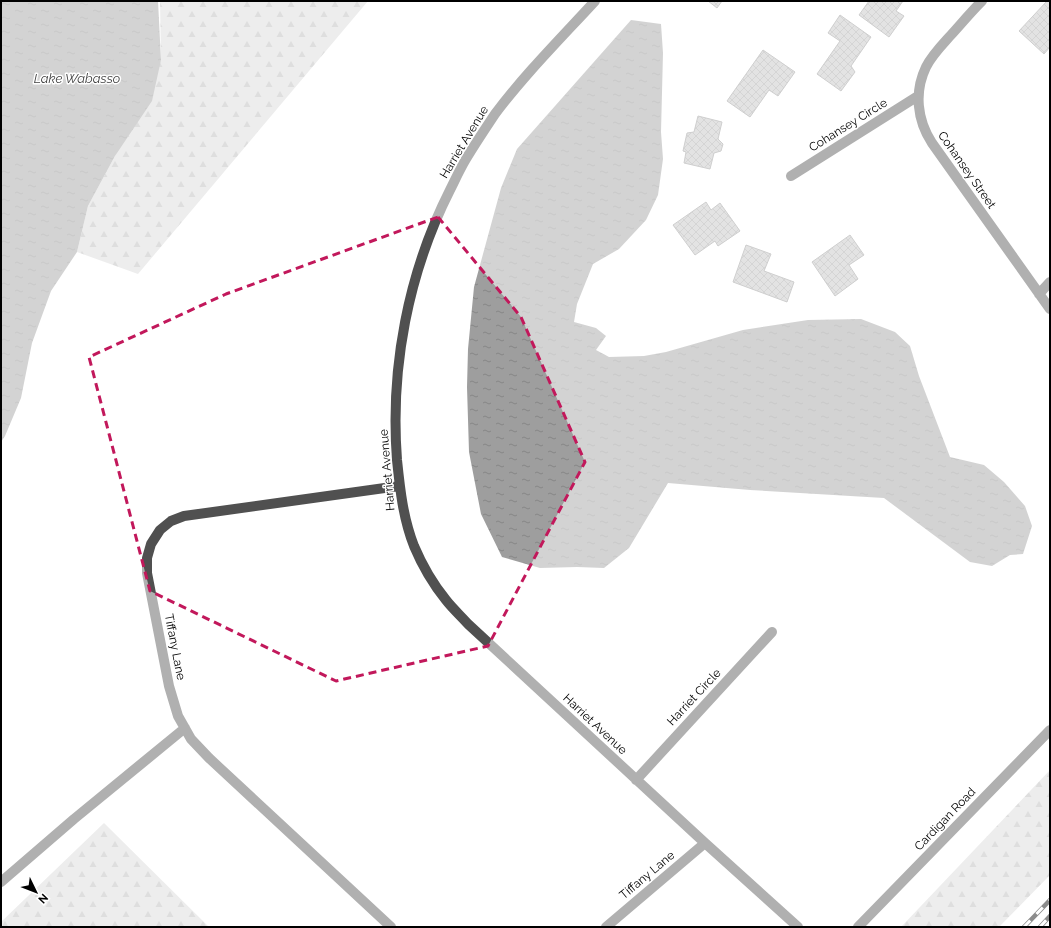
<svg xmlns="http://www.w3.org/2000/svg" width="1051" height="928" font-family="Raleway,sans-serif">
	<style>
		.forest { fill: url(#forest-firs) }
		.water { fill: url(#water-ripples) }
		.building { fill: url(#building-cross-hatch); stroke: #949494 }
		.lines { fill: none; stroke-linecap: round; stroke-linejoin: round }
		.minor { stroke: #505050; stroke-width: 10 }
		.rail-casing { stroke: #000; stroke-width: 4.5 }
		.rail { stroke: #fff; stroke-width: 3; stroke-dasharray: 9; stroke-linecap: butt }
		.marked { fill: none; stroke: #c2185b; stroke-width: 3; stroke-dasharray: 8 5; stroke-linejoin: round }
		.labels { text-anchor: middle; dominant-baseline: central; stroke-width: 3; stroke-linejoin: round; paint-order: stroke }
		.street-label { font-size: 12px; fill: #000; stroke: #fff }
		.water-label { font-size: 13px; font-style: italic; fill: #3f3f3f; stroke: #fff }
	</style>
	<defs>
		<pattern id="forest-firs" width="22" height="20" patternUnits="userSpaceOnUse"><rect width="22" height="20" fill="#d7d7d7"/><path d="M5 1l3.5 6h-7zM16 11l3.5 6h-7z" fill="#b7b7b7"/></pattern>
		<pattern id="water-ripples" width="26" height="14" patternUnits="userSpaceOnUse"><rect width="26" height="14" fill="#9e9e9e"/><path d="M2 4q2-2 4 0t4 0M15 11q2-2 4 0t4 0" fill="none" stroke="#868686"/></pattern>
		<pattern id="building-cross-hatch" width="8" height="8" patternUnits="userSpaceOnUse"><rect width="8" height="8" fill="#c0c0c0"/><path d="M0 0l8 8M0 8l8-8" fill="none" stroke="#a3a3a3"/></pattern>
	</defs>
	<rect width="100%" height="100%" fill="#fff"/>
	<path class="forest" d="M160,1H368L138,274L77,252L88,206L115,156L161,60Z
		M1050,770V875L999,927H901Z
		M104,823L209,927H1V922Z"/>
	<path class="water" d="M1,1H158L161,60L152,101L115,156L88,206L77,252L51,291L32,343L21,398L5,436L1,442Z
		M631,20L661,24L663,53L661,132L663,159L658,195L646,220L619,249L593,264L577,304L574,322L596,328L606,336L596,350L609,357L644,356L666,352L743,330L808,320L861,319L895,332L910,346L919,376L950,457L984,465L1004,482L1025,506L1032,526L1023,554L1010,555L992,566L970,562L884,498L750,490L668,483L629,548L604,568L577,567L540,568L502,557L481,514L469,452L467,387L468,349L474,287L501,188L517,149Z"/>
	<path class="building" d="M708,1H722L717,8Z
		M869,1H903L896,11L904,16L889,37L859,15Z
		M1047,1H1050V47L1044,54L1019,31Z
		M840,15L871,37L851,66L855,72L841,91L817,74L840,41L828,33Z
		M763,50L795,72L778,96L769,90L750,117L727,101Z
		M698,116L722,122L718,139L723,144L721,151L714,153L710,169L684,163L686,152L683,151L687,133L694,132Z
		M706,202L711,210L720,203L740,231L718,246L715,241L695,255L673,225Z
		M850,235L864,255L849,265L858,279L835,296L812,262Z
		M746,245L771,254L764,271L794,282L787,302L733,282Z"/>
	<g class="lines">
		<path class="minor" d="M595,1C561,38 525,74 495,114C485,129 475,144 466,159C460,169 455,180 450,190C408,273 390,368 397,460C400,489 403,518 414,546C422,565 433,584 446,600C453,609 461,616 468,624L705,843L798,927
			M982,1C971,12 961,24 951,35C942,45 932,55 926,67C914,92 917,120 932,143L1050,309
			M791,176L918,96
			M1039,294L1050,282
			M636,780L772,632
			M1,882L74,819L185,728
			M391,927L209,758L191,739L178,716L169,686L147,573V558L151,544L160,530L171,521L184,516L399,486
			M606,927L705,843
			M858,927L1050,730"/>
		<g class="rail-casing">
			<path id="rail" d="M1024,927L1050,900
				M1040,927L1050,916"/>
		</g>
		<use href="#rail" class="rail"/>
	</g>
	<path d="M0 0H1051V928H0ZM438,217L521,317L585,462L488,646L336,681L150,591L89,357L226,294Z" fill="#fff" fill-opacity=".55" fill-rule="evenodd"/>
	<path class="marked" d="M438,217L521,317L585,462L488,646L336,681L150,591L89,357L226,294Z"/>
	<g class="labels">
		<g class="street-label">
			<text transform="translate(848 125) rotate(-32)">Cohansey Circle</text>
			<text transform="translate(464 142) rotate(-59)">Harriet Avenue</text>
			<text transform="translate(967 170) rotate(55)">Cohansey Street</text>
			<text transform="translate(387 470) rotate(-95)">Harriet Avenue</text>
			<text transform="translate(175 647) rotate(79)">Tiffany Lane</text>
			<text transform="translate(694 697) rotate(-47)">Harriet Circle</text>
			<text transform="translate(595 724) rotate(43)">Harriet Avenue</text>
			<text transform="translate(945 819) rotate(-46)">Cardigan Road</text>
			<text transform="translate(647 875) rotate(-40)">Tiffany Lane</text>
		</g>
		<g class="water-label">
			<text x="77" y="78">Lake Wabasso</text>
		</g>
	</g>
	<rect width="1051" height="928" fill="none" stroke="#000000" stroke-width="4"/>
	<g transform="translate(36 892) rotate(133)" stroke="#ffffff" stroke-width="3" paint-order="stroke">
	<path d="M0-3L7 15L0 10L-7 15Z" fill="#000000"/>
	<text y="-6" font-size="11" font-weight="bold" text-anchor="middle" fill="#000000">N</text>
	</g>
</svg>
